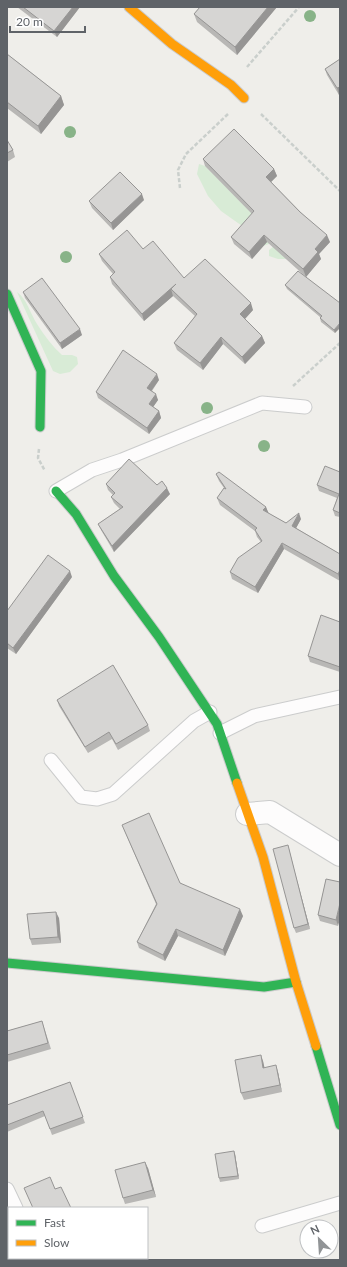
<svg xmlns="http://www.w3.org/2000/svg" width="347" height="1267" font-family="Lato,sans-serif">
	<style>
		.green { fill: #d8ebd6 }
		.lines { fill: none; stroke-linecap: round; stroke-linejoin: round }
		.lane-casing { stroke: #cbcccc; stroke-width: 15 }
		.street-casing { stroke: #cbcccc; stroke-width: 24 }
		.fast-casing { stroke: #cacacb; stroke-width: 11 }
		.slow-casing { stroke: #cacacb; stroke-width: 11 }
		.path { stroke: #cacfcc; stroke-width: 2.5; stroke-dasharray: 4 2; stroke-linecap: butt }
		.lane { stroke: #fdfcfc; stroke-width: 13 }
		.street { stroke: #fdfcfc; stroke-width: 22 }
		.fast { stroke: #30b455; stroke-width: 9 }
		.slow { stroke: #ff9f0a; stroke-width: 9 }
		.tree { fill: #88b388 }
		.wall { fill: #b8b7b5 }
		.shaded-wall { fill: #969594 }
		.building { fill: #d6d5d3; stroke: #969594 }
	</style>
	<rect width="100%" height="100%" fill="#efeeea"/>
	<path class="green" d="M199,164L205,166L272,234L269,244L263,246L252,233L221,211L208,196L197,174Z
		M279,242L286,259H278L269,256V250Z
		M17,292C27,299 30,313 37,324C44,335 52,346 62,355H72L77,357L78,364L70,372L60,374L53,371Z"/>
	<g class="lines">
		<g class="lane-casing">
			<path id="lane" d="M56,491L92,470L122,460L262,403L305,407
				M220,733L254,716L340,697
				M51,760L81,797L97,799L113,794L194,721L210,712
				M7,1189L16,1208
				M262,1226L340,1203
				M39,1258L40,1260"/>
		</g>
		<g class="street-casing">
			<path id="street" d="M247,814L270,812L340,855"/>
		</g>
		<g class="fast-casing">
			<path id="fast" d="M7,294L41,371L40,427
				M56,491L76,514L114,576L159,637L217,724L237,783
				M7,963L264,987L296,982
				M316,1046L340,1125"/>
		</g>
		<g class="slow-casing">
			<path id="slow" d="M129,7L172,44L231,85L244,98
				M237,783L263,857L296,982L316,1046"/>
		</g>
		<path class="path" d="M247,67L299,7
			M261,114L340,191
			M180,188L178,170L186,154L228,114
			M293,386L340,343
			M39,449L38,458L45,471
			M7,1259L9,1257"/>
		<use href="#lane" class="lane"/>
		<use href="#street" class="street"/>
		<use href="#fast" class="fast"/>
		<use href="#slow" class="slow"/>
	</g>
	<g class="tree">
		<circle cx="310" cy="16" r="6"/>
		<circle cx="70" cy="132" r="6"/>
		<circle cx="66" cy="257" r="6"/>
		<circle cx="207" cy="408" r="6"/>
		<circle cx="264" cy="446" r="6"/>
	</g>
	<path class="wall" d="M17,7H80L57,37Z
		M200,7H277L237,55L197,22L194,14Z
		M7,54L61,96L64,105L41,134L7,108Z
		M340,59L339,95L327,75L325,69Z
		M7,140L13,150L15,157L7,162Z
		M203,159L274,169L277,176L271,182L330,242L319,254L321,259L306,277L267,242L252,259L234,244L231,237L252,214L205,166Z
		M144,200L113,230L92,208L89,201Z
		M143,249L184,278L253,310L245,319L262,336L265,343L245,364L223,344L203,370L177,350L174,343L195,316L173,296L144,321L112,284L110,277L113,274L102,261L99,254Z
		M285,285L340,303L335,333L321,322L320,318V317L287,289Z
		M23,292L82,335L62,349L25,298Z
		M159,380L152,391L158,400L153,407L159,411L161,418L149,434L98,398L96,392Z
		M340,472V517L335,516L333,510L337,498L319,491L317,485Z
		M216,474L266,507L268,513L286,523L301,519L296,528L340,554V581L284,549L258,593L232,579L230,572L261,542L257,537L255,531L220,505L217,498L224,488L219,481Z
		M106,484L157,485L170,494L114,552L101,530L98,524L120,509L114,503L111,497L113,495L108,490Z
		M72,577L16,654L7,648V611Z
		M340,622V672L310,662L308,656Z
		M57,700L148,725L150,731L118,750L112,739L88,753L59,706Z
		M122,825L180,883L243,916L225,956L178,936L165,961L139,948L137,942L156,904Z
		M289,850L310,929L296,933L294,928Z
		M326,879L338,926L320,921L318,915Z
		M59,918L61,943L32,945L30,939Z
		M42,1021L51,1049L7,1062V1031Z
		M263,1061L264,1068L278,1072L282,1092L244,1100L241,1093Z
		M70,1082L85,1123L52,1135L45,1116L7,1132V1105Z
		M235,1154L239,1179L220,1182L219,1178Z
		M148,1168L156,1197L125,1204L123,1198Z"/>
	<path class="shaded-wall" d="M73,7H80L57,37L54,31Z
		M268,7H277L237,55L235,47Z
		M340,87V94L339,95L337,88Z
		M61,96L64,105L41,134L38,126Z
		M274,169L277,176L269,184L266,177Z
		M142,194L144,200L113,230L111,223Z
		M264,235L267,242L252,259L249,252Z
		M327,235L330,242L319,254L321,259L306,277L303,269L315,249Z
		M176,284L171,289L173,296L144,321L142,314Z
		M251,303L253,310L243,321L240,314Z
		M340,323V328L335,333L334,330Z
		M80,329L82,335L62,349L60,343Z
		M262,336L265,343L245,364L242,357Z
		M221,337L223,344L203,370L200,363Z
		M157,374L159,380L149,394L147,388Z
		M156,394L158,400L151,410L149,404Z
		M159,411L161,418L149,434L147,428Z
		M167,488L170,494L114,552L112,546Z
		M266,507L269,514L263,510Z
		M299,513L301,519L294,532L292,526Z
		M282,543L284,549L258,593L255,587Z
		M340,570V581L338,574Z
		M70,571L72,577L16,654L13,648Z
		M288,845L289,850L310,929L308,924Z
		M340,903V919L338,926L336,920Z
		M240,909L243,916L225,956L223,950Z
		M56,912L59,918L61,943L58,937Z
		M176,929L178,936L165,961L163,955Z
		M261,1055L263,1061L266,1074L263,1068Z
		M276,1065L278,1072L282,1092L280,1085Z
		M234,1151L235,1154L239,1179L238,1176Z
		M145,1162L148,1168L156,1197L153,1190Z"/>
	<path class="building" d="M23,7H73L54,31Z
		M200,7H268L235,47L194,14Z
		M7,54L61,96L38,126L7,102Z
		M340,59V87L337,88L325,69Z
		M234,129L274,169L266,177L300,212L327,235L315,249L318,252L303,269L264,235L249,252L231,237L254,211L203,159Z
		M7,140L13,150L7,153Z
		M120,172L142,194L111,223L89,201Z
		M127,230L143,249L153,241L184,278L205,259L251,303L240,314L262,336L242,357L221,337L200,363L174,343L197,314L171,289L176,284L142,314L110,277L115,272L99,254Z
		M298,271L340,303V323L334,330L320,318L322,316L285,285Z
		M42,278L80,329L60,343L23,292Z
		M123,350L157,374L147,388L156,394L149,404L159,411L147,428L96,392Z
		M129,459L157,485L162,481L167,488L112,546L98,524L123,507L111,497L115,493L106,484Z
		M325,466L340,472V513L333,510L339,494L317,485Z
		M219,472L266,507L263,510L286,523L299,513L292,526L340,554V570L338,574L282,543L255,587L230,572L238,558L262,541L255,530L257,528L217,498L224,488L226,489L216,474Z
		M48,555L70,571L13,648L7,643V611Z
		M321,615L340,622V667L308,656Z
		M113,665L148,725L116,744L109,732L85,747L57,700Z
		M149,813L180,883L240,909L223,950L176,929L163,955L137,942L157,904L122,825Z
		M288,845L308,924L294,928L273,849Z
		M326,879L340,882V903L336,920L318,915Z
		M56,912L58,937L30,939L27,914Z
		M42,1021L48,1043L7,1055V1031Z
		M261,1055L263,1068L276,1065L280,1085L241,1093L235,1060Z
		M70,1082L83,1117L50,1129L43,1111L7,1125V1105Z
		M234,1151L238,1176L219,1178L215,1154Z
		M145,1162L153,1190L123,1198L115,1170Z
		M50,1177L55,1189L61,1187L71,1208H33L24,1188Z"/>
	<rect width="347" height="1267" fill="none" stroke="#5f6368" stroke-width="16"/>
	<rect x="8" y="1207" width="140" height="52" fill="#ffffff" stroke="#bfc1c3"/>
	<rect x="16" y="1220" width="20" height="6" fill="#30b455" stroke="#bfc1c3"/>
	<text x="44" y="1227" font-size="12" fill="#5f6368">Fast</text>
	<rect x="16" y="1240" width="20" height="6" fill="#ff9f0a" stroke="#bfc1c3"/>
	<text x="44" y="1247" font-size="12" fill="#5f6368">Slow</text>
	<g transform="translate(319 1239) rotate(335)"><circle r="19" fill="#ffffff" stroke="#bfc1c3"/>
	<path d="M0-3L7 15L0 10L-7 15Z" fill="#919496"/>
	<text y="-6" font-size="11" font-weight="bold" text-anchor="middle" fill="#5f6368">N</text>
	</g>
	<path d="M10 26v6h75v-6" fill="none" stroke="#5f6368" stroke-width="2"/>
	<text x="16" y="26" font-size="12" fill="#5f6368" stroke="#ffffff" stroke-width="3" paint-order="stroke">20 m</text>
</svg>
